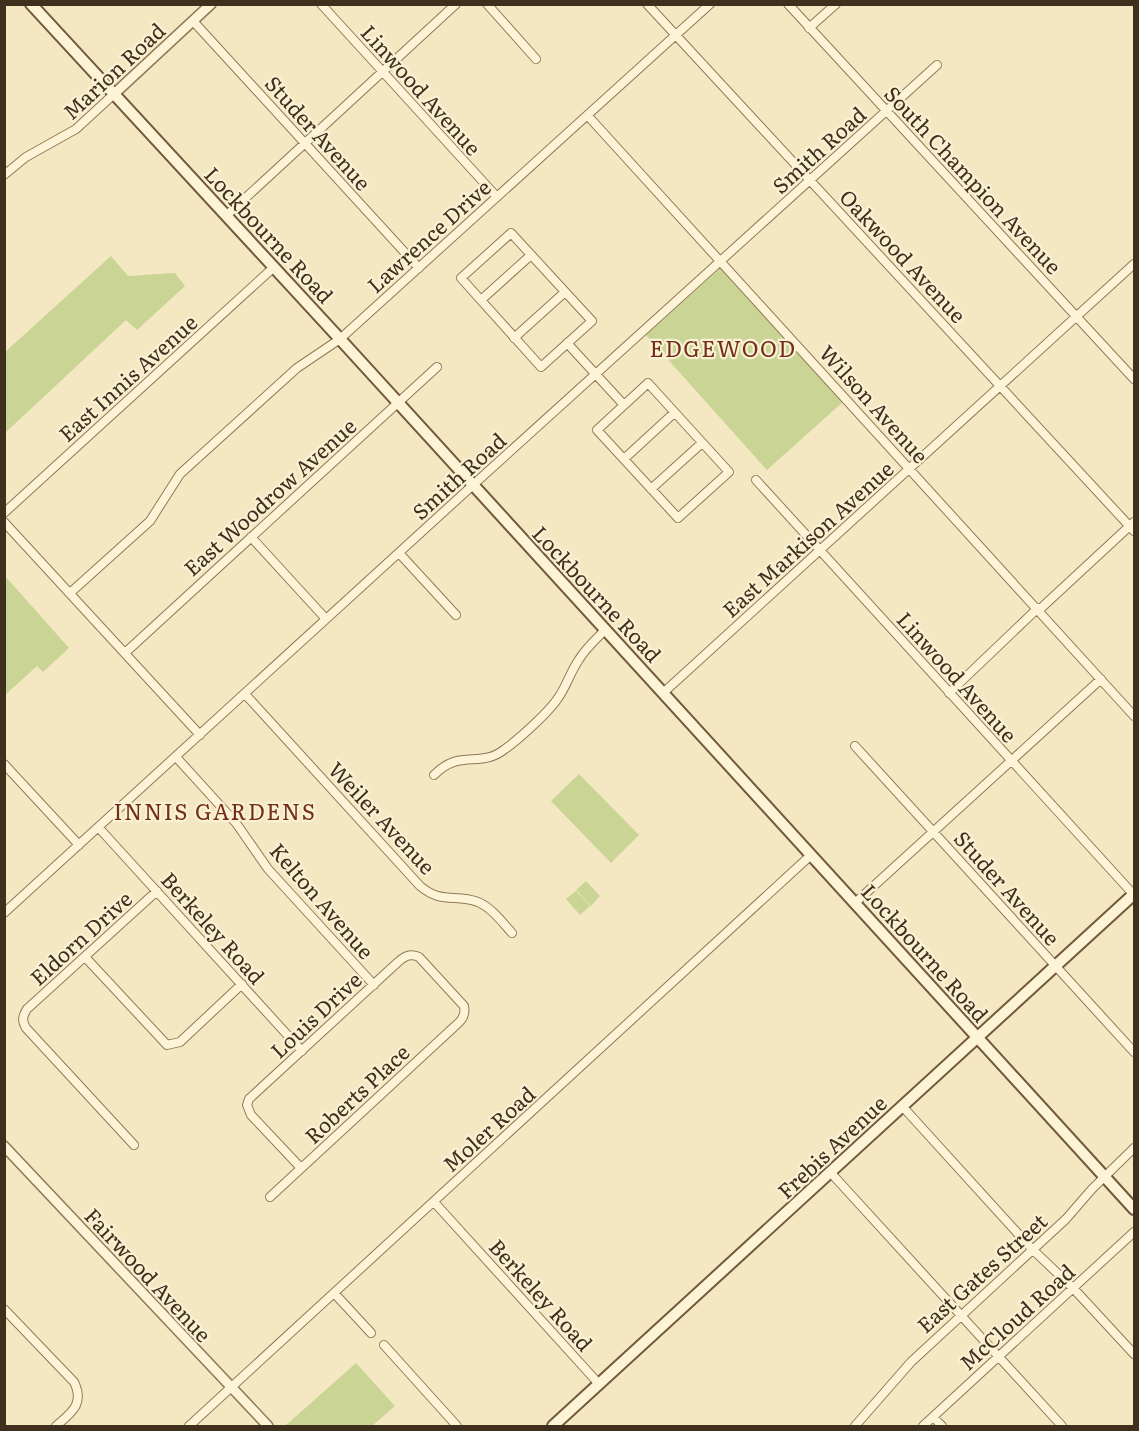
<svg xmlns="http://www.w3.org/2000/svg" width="1139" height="1431" font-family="Literata,serif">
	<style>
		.green { fill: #c9d495 }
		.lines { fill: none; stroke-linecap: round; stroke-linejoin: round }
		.minor-casing { stroke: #917957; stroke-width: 10 }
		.tertiary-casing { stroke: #917957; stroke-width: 12 }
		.secondary-casing { stroke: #73593a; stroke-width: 14 }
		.minor { stroke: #fdf4d8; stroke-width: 8 }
		.tertiary { stroke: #fdf4d8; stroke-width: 9 }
		.secondary { stroke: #fdf4d8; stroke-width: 10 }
		.labels { text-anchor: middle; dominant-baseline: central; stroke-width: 4.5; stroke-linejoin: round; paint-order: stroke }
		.street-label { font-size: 21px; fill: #3f2f1d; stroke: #faf1d4 }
		.neighbourhood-label { font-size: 22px; letter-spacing: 1.5px; fill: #722e16; stroke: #faf1d4 }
	</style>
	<rect width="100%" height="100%" fill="#f4e8c3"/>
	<path class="green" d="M111,256L128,276L175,273L185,286L137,330L126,320L5,433V352Z
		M723,266L844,401L767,470L646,335Z
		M5,576L69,648L43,672L37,666L5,695Z
		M579,774L639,835L611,863L551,801Z
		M586,881L600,896L591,906L576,890Z
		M576,891L590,906L580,915L566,899Z
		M356,1363L395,1406L372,1426H285Z"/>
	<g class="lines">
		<g class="minor-casing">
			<path id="minor" d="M321,4L497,197
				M487,4L536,59
				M647,4L1134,531
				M788,4L1134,379
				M193,21L419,268
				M809,28L836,4
				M588,116L1134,716
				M4,175L26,157L76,129L114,94
				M227,215L456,4
				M511,233L592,321L541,367L461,278Z
				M481,300L531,255
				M514,338L565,292
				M567,343L624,405
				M648,383L729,472L678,518L597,430Z
				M624,459L674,413
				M756,480L1134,895
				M651,489L702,443
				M4,513L274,267
				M4,522L200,735
				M251,537L326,619
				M399,553L456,615
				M70,593L150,521L180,474L297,368L340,339L710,4
				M1039,610L1134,522
				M126,652L437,367
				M663,693L1134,264
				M949,693L1038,608
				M245,694L420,886C443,905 455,893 478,902C492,908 502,922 512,933
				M855,746L1134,1052
				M176,757L236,823L268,869L374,985
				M4,764L79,845
				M434,775C460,748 480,769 505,749C519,739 549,712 558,698C566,687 570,673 578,661C585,649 595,640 605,630
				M99,828L302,1051
				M855,903L1101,679
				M4,913L473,485L937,65
				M85,957L167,1045L180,1042L242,984
				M902,1106L1032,1249L1073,1288L1134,1354
				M134,1145L26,1028C22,1021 22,1017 27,1009L157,891
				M831,1173L1062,1426
				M270,1197L454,1027C461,1021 466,1016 464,1006L419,957C410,953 405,956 398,962L249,1099L247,1105L251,1115L301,1168
				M434,1202L599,1384
				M335,1294L371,1333
				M4,1309L74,1382C85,1404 71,1413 56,1426
				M384,1345L457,1426
				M933,1417L942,1426
				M189,1426L811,855
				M855,1426L911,1362L1066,1219L1092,1189L1134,1148
				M923,1426L1134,1232"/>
		</g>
		<g class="tertiary-casing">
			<path id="tertiary" d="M114,94L211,4
				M4,1146L268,1426"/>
		</g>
		<g class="secondary-casing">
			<path id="secondary" d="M31,4L340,339L1134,1209
				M553,1426L1134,894"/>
		</g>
		<use href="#minor" class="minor"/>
		<use href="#tertiary" class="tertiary"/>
		<use href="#secondary" class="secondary"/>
	</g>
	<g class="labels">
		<g class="street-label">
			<text transform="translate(113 70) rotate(-43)">Marion Road</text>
			<text transform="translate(422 89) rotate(48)">Linwood Avenue</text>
			<text transform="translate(319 132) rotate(48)">Studer Avenue</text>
			<text transform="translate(818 149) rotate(-42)">Smith Road</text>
			<text transform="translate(974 179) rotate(47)">South Champion Avenue</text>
			<text transform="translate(270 234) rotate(47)">Lockbourne Road</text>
			<text transform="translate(428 235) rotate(-42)">Lawrence Drive</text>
			<text transform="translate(904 255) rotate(47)">Oakwood Avenue</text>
			<text transform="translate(127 377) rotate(-42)">East Innis Avenue</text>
			<text transform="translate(875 403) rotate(48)">Wilson Avenue</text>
			<text transform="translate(458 475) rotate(-42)">Smith Road</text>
			<text transform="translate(269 496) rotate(-42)">East Woodrow Avenue</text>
			<text transform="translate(807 538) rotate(-42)">East Markison Avenue</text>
			<text transform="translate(598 593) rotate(47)">Lockbourne Road</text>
			<text transform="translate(958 676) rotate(48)">Linwood Avenue</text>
			<text transform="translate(383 817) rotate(47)">Weiler Avenue</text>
			<text transform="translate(1008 887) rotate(48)">Studer Avenue</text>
			<text transform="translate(323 900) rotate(49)">Kelton Avenue</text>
			<text transform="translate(214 927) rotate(48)">Berkeley Road</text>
			<text transform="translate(80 937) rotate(-42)">Eldorn Drive</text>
			<text transform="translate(926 952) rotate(48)">Lockbourne Road</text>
			<text transform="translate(315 1014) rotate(-43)">Louis Drive</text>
			<text transform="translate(356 1093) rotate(-43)">Roberts Place</text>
			<text transform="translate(488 1128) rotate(-42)">Moler Road</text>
			<text transform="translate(831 1146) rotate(-43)">Frebis Avenue</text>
			<text transform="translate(981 1272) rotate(-42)">East Gates Street</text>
			<text transform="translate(149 1274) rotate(47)">Fairwood Avenue</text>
			<text transform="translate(542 1294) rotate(48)">Berkeley Road</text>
			<text transform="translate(1016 1316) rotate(-42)">McCloud Road</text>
		</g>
		<g class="neighbourhood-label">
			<text x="723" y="347">EDGEWOOD</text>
			<text x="215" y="810">INNIS GARDENS</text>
		</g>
	</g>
	<rect width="1139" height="1431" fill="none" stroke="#3f2f1d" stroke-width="12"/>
</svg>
